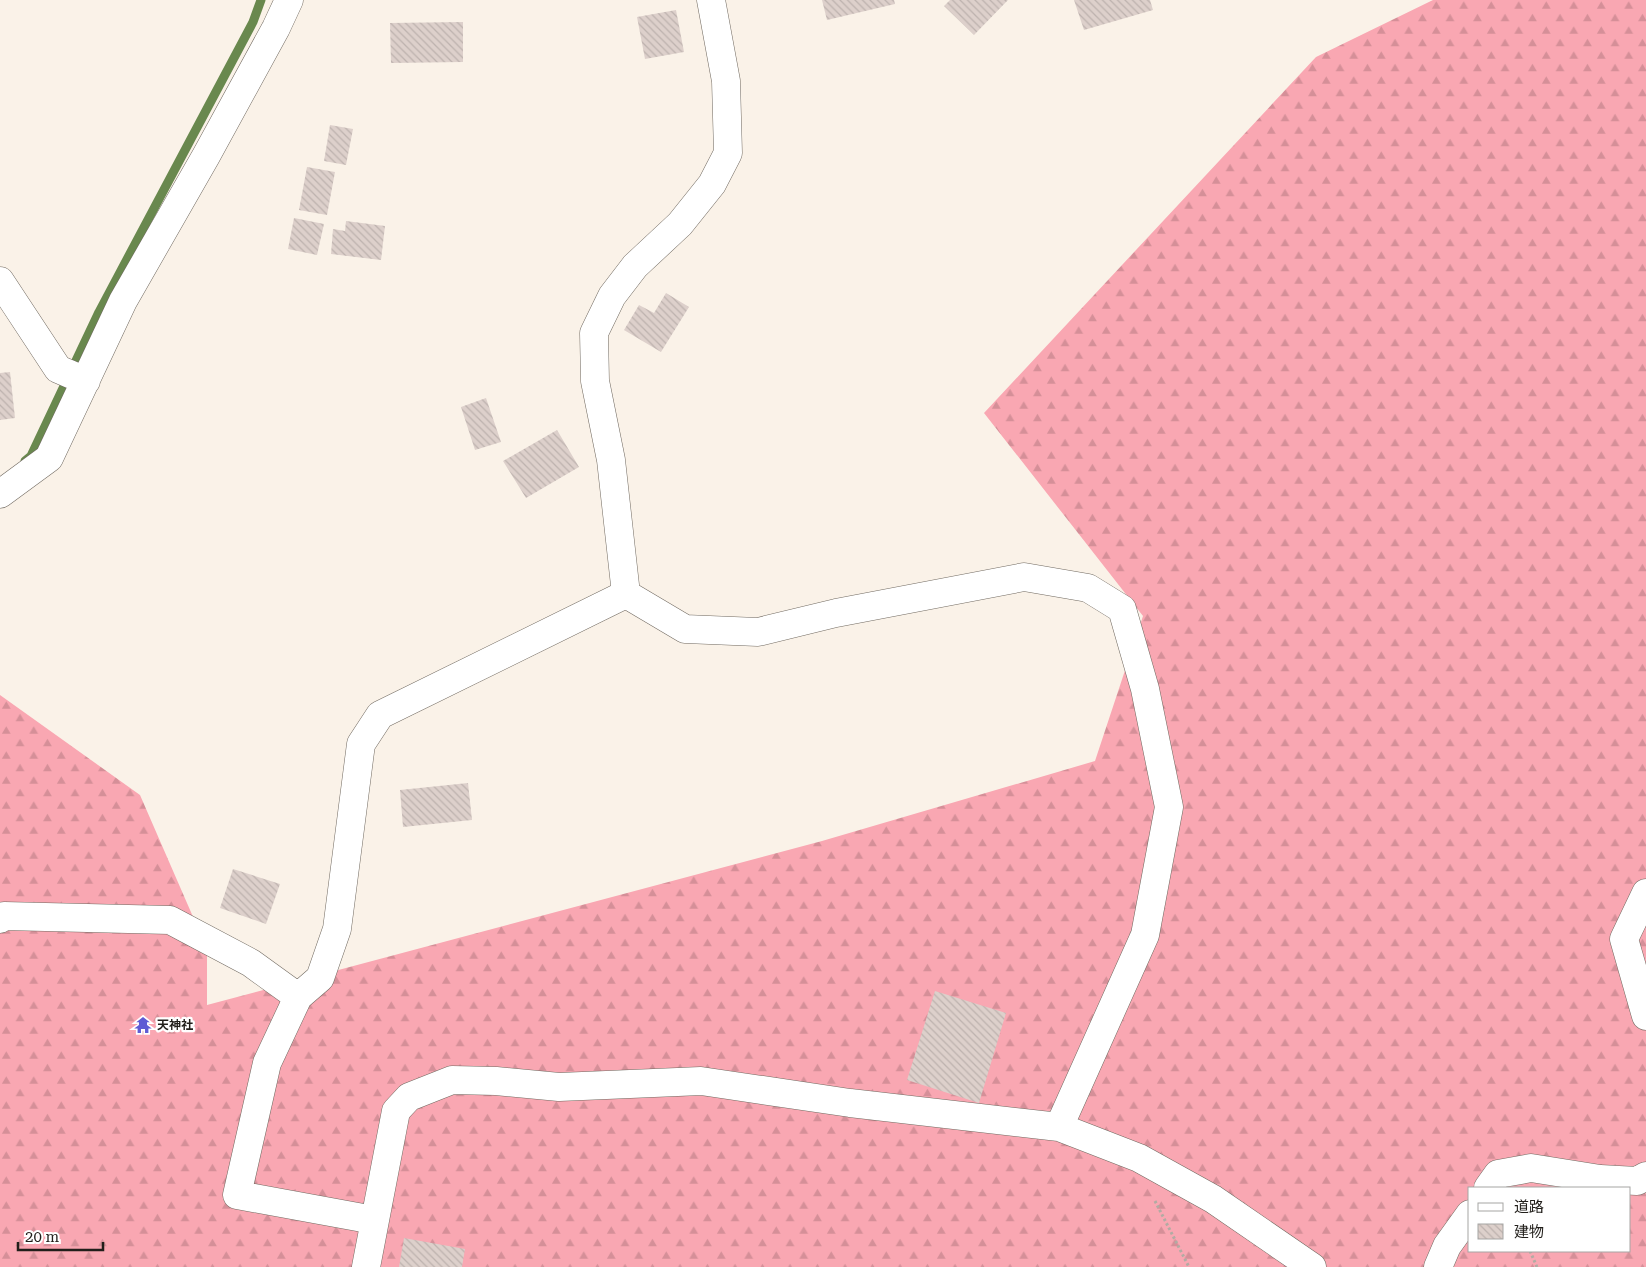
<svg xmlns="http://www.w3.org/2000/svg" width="1646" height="1267" font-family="'Roboto Serif','Noto Sans JP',serif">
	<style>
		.forest { fill: url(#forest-firs); fill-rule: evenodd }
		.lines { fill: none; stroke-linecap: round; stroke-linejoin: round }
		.stream { stroke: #69884e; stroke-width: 9 }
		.building { fill: url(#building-back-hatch) }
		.minor-casing { stroke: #716a61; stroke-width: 29 }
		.path { stroke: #b2aba3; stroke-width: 3; stroke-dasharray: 2.5 2.5; stroke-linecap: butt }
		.minor { stroke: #fff; stroke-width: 28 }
		.labels { text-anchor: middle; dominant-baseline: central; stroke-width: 4.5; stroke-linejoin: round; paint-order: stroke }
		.poi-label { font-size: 12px; font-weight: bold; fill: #211e1a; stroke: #fff; text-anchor: start }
	</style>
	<defs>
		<pattern id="forest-firs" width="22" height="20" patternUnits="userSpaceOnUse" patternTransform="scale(1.25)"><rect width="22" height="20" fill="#f9a7b2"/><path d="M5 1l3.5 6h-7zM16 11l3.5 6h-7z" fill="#d58f98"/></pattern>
		<pattern id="building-back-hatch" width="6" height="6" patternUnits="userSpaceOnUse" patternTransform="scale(1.25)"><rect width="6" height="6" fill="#ddd0cb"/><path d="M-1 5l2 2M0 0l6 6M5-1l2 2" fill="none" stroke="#bdb2ae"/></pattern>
	</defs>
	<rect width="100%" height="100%" fill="#faf2e8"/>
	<path class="forest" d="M1433,0H1646V1267H0V695L140,795L207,949V1005L822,841L1095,761L1143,616L984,413L1316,57ZM1470,1188H1630V1251H1470Z"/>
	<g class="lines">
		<path class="stream" d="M25,461L31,456L99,312L253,22L261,0"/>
	</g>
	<path class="building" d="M822,0H894L895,4L827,20Z
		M950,0H1008L974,35L944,6Z
		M1074,0H1150L1153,10L1084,30Z
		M676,10L684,52L645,59L637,17Z
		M463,22V62L391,63L390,23Z
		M330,125L353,129L346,165L324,161Z
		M307,167L335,172L327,215L299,210Z
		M294,218L324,224L317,255L288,249Z
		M346,221L385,226L381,260L331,254L333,229L345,231Z
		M666,293L689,307L661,352L624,330L639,305L654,313Z
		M10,372L15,418L0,420V373Z
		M486,398L501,442L475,450L461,407Z
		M557,430L579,467L526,498L503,461Z
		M468,783L472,820L403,827L400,790Z
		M233,869L280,884L266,924L220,908Z
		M935,991L1006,1013L979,1103L907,1080Z
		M404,1238L465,1249L462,1267H399Z"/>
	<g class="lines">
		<g class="minor-casing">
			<path id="minor" d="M0,281L58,369L86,381
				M0,494L49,458L123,301L206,156L276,28L289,0
				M626,594L685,629L758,632L836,613L1024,577L1088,588L1122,609L1145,689L1169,807L1145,935L1059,1127
				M626,594L611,460L595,381L594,333L612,296L635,266L680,224L712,184L728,153L726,81L711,0
				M1646,893L1624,939L1646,1016
				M0,919L4,916L170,920L251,963L298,997
				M1488,1188L1498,1174L1531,1168L1600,1179L1637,1181L1646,1176
				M374,1220L237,1195L267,1063L298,997L320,978L337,929L361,744L380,715L626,594
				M366,1267L396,1111L409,1097L452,1080L496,1081L559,1087L701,1081L850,1103L1059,1127L1139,1158L1213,1199L1312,1267
				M1438,1267L1447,1246L1470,1214"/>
		</g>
		<path class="path" d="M1155,1201L1189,1267
			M1530,1251L1537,1267"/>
		<use href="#minor" class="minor"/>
	</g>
	<defs>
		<g id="temple-bare" transform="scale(1.35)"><path d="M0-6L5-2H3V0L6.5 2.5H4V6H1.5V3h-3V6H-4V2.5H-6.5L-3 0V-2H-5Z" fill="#5f5bd4" stroke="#fff" stroke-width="2.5" paint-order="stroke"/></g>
	</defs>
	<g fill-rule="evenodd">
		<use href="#temple-bare" x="143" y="1025"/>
	</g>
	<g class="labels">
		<g class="poi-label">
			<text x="157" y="1025">天神社</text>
		</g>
	</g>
	<rect x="1468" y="1187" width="162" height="65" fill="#ffffff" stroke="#a6a5a3"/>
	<rect x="1478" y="1203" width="25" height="8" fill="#ffffff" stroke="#a6a5a3"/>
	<text x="1514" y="1212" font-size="15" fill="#211e1a">道路</text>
	<rect x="1478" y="1224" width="25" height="15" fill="url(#building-back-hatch)" stroke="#a6a5a3"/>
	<text x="1514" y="1237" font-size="15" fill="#211e1a">建物</text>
	<path d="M18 1242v8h85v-8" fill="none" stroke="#211e1a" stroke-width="2.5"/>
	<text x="25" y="1242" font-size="15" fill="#211e1a" stroke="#ffffff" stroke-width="4" paint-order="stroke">20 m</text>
</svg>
